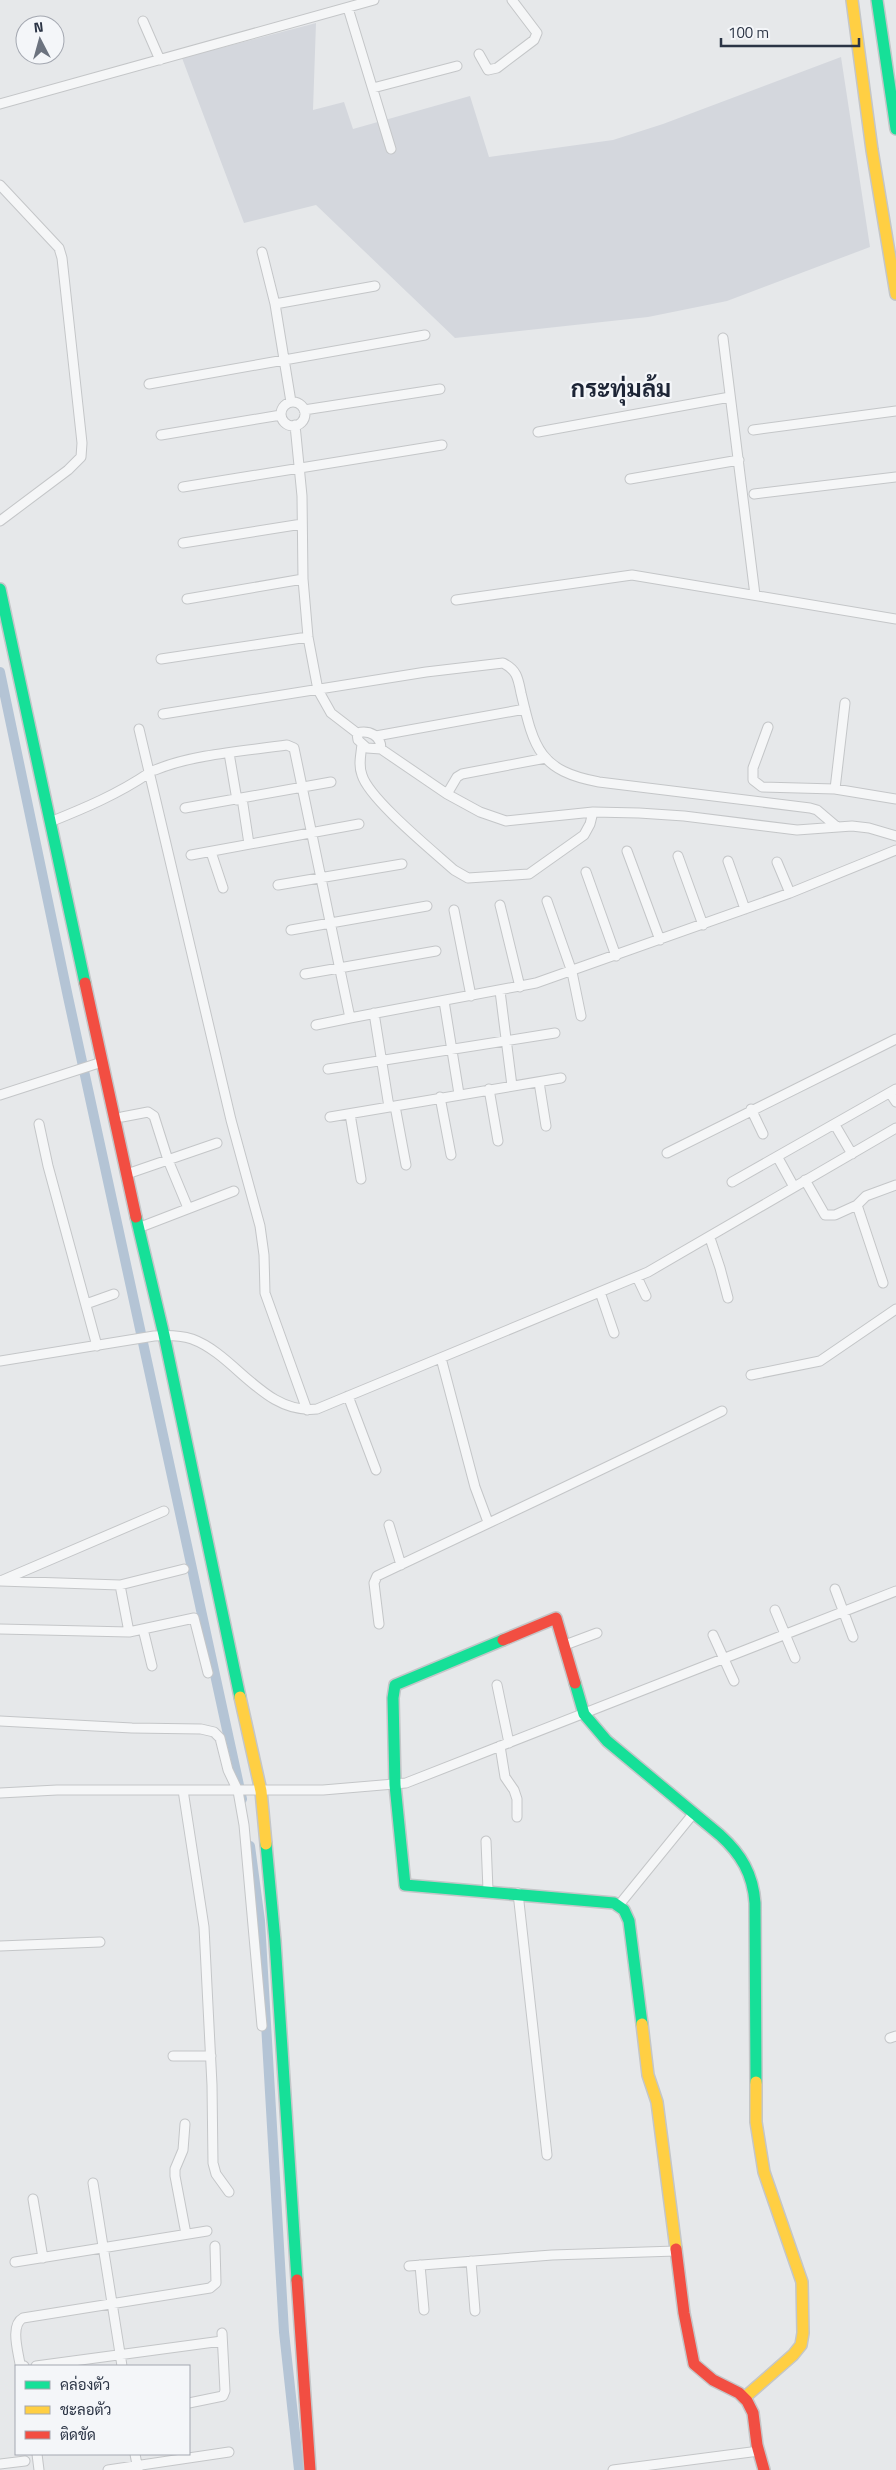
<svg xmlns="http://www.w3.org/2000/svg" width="896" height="2470" font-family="'Titillium Web',Sarabun,sans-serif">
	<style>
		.built { fill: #d4d7dd }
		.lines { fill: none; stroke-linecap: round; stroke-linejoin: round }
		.canal { stroke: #b4c4d5; stroke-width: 10 }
		.street-casing { stroke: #c4c6c8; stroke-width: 11 }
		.fast-casing { stroke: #c4c6c8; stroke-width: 14 }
		.slow-casing { stroke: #c4c6c8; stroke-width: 14 }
		.jam-casing { stroke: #c4c6c8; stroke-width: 14 }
		.street { stroke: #f5f6f7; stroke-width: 9 }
		.fast { stroke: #16e098; stroke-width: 11 }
		.slow { stroke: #ffcf43; stroke-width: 11 }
		.jam { stroke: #f24e42; stroke-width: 11 }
		.labels { text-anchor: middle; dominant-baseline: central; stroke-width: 4.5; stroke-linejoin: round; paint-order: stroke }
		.district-label { font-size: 24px; font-weight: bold; fill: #1d2536; stroke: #f4f6f9 }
	</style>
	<rect width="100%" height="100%" fill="#e6e8ea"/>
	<path class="built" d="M316,23L313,110L344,102L353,129L470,96L489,157L613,140L663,124L841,57L870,247L727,301L648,317L455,338L316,205L244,223L182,58Z"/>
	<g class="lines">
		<path class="canal" d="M0,672L68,997L242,1799
			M250,1846L260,1921L284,2332L299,2470"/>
		<g class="street-casing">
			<path id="street" d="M348,8L391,149
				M143,21L160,60
				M479,54L488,70L497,68L534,40L537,33L512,0
				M373,88L457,66
				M0,104L374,0
				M0,185L59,248L62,258L82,443L81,457L68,470L0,521
				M262,252L275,304L291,402
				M275,304L375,286
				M723,338L755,595
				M149,384L425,335
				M281 414a12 12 0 1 1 24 0a12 12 0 1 1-24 0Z
				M304,410L440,389
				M295,425L302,496L303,579L308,637L318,690L331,713L357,733C369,730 381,735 381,749
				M753,430L896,411
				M538,432L730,397
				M161,435L281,415
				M630,479L739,460
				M183,487L442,445
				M754,494L896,477
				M183,543L302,524
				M187,599L303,579
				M456,600L632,575L896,619
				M161,659L308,637
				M163,714L426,672L503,663C517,670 518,678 521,693C534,748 539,771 599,782L810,808L817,810L837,827
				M768,727L753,768V780L762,787L835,789L896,799
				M139,729L231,1120L260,1226L264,1255L265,1293L307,1410
				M357,733L358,740L367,748L381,749L447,794L480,812L506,821L593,812L639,813L684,816L797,830L852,826L869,828L896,836
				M376,736L525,709
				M362,744C361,755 358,765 362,775C369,799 433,851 454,870L468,878L529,874L584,835L590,824L593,812
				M229,753L237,800
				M155,770C194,754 245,751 287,745L294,748L350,1018L316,1025
				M835,789L845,703
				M447,794L457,777L462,774L546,758
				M242,798L249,844
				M185,808L331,782
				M50,822C85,808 118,794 149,773
				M627,851L660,940
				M211,852L223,888
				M191,855L359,824
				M678,856L703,925
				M728,861L745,909
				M777,862L790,893
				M586,872L616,956
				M278,885L402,864
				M547,901L572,972L581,1016
				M500,905L520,987
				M454,910L471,996
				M291,930L427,906
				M305,974L436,951
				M500,991L512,1086
				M444,1001L459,1094
				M374,1013L389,1107
				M350,1018L536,983L790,893L896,850
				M328,1069L555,1033
				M539,1082L546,1126
				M489,1089L498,1141
				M890,1093L896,1102
				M0,1095L102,1062
				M440,1097L451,1155
				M395,1106L406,1165
				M751,1109L763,1134
				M350,1114L361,1179
				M122,1117L148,1112L154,1116L168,1160L188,1208
				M330,1117L561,1078
				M39,1124L48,1166L97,1346
				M835,1125L852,1154
				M667,1153L896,1039
				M778,1158L794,1187
				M127,1174L217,1143
				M805,1180L825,1215H835L857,1205L883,1283
				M732,1182L896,1089
				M857,1205L866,1196L896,1185
				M138,1228L234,1191
				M710,1238L720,1268L728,1298
				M637,1277L646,1296
				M600,1292L614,1333
				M86,1304L114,1294
				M441,1358L475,1487L488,1522
				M0,1361L154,1336C166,1335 179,1335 192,1339C236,1355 264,1415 317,1409L648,1272L896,1128
				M751,1375L820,1361L896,1309
				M348,1396L376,1470
				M389,1525L401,1565
				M3,1580L164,1511
				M0,1581L120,1585L184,1569
				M120,1585L129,1632
				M835,1589L853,1637
				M775,1610L795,1658
				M379,1624L374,1583L377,1576C492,1521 607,1468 722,1411
				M0,1629L129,1632L194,1618L208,1673
				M143,1629L152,1666
				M713,1635L734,1681
				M565,1645L597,1633
				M497,1685L509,1743
				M0,1721L132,1728L201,1729L214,1732L220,1738L228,1770L238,1791L244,1825L262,2026
				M500,1746L505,1777L514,1790L517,1799V1817
				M183,1790L204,1927L212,2085L213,2163L216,2174L229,2192
				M0,1793L57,1790H323L406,1783L896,1591
				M486,1841L488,1890
				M518,1893L547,2155
				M619,1905L693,1814
				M0,1946L100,1942
				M890,2038L896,2036
				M173,2056H211
				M185,2124L183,2150L175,2169V2176L186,2234
				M93,2183L122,2366
				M33,2199L43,2258
				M471,2261L475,2311
				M15,2262L207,2231
				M420,2265L424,2310
				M409,2266L552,2255L676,2251
				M24,2366L20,2364C18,2351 10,2325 23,2318L210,2288L216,2283L215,2246
				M36,2366L222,2341
				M189,2403L223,2396L225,2391L222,2333
				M37,2454L39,2470
				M135,2454L138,2470
				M0,2464L25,2461
				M108,2470L229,2452
				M613,2470L759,2451"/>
		</g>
		<g class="fast-casing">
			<path id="fast" d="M877,0L896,129
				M0,589L85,983
				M136,1217L164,1335L240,1697
				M503,1640L395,1685L393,1698L395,1785L405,1885L614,1903L624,1910L629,1921L642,2024
				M575,1683L584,1714L607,1741L720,1835C741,1854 753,1874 755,1903L756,2082
				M266,1844L275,1941L297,2280"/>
		</g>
		<g class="slow-casing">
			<path id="slow" d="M852,0L872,150L896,294
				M240,1697L261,1791L266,1844
				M642,2024L648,2075L657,2102L676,2249
				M744,2398L793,2355L801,2345L803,2333L802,2282L764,2172L756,2122V2082"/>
		</g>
		<g class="jam-casing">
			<path id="jam" d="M85,983L136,1217
				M503,1640L556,1618L575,1683
				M676,2249L684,2313L694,2364L713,2380L739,2393L747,2401L753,2413L757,2445L764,2470
				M297,2280L310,2470"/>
		</g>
		<use href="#street" class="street"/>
		<use href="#fast" class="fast"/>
		<use href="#slow" class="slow"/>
		<use href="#jam" class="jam"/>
	</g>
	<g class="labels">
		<g class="district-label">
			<text x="621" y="388">กระทุ่มล้ม</text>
		</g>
	</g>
	<rect x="15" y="2365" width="175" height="90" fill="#f4f6f9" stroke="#a4a8b1"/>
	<rect x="25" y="2381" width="25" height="8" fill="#16e098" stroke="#a4a8b1"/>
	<text x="60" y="2390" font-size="15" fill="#2b3445">คล่องตัว</text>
	<rect x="25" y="2406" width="25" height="8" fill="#ffcf43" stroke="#a4a8b1"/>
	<text x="60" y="2415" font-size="15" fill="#2b3445">ชะลอตัว</text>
	<rect x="25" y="2431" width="25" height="8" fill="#f24e42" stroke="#a4a8b1"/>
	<text x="60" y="2440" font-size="15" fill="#2b3445">ติดขัด</text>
	<g transform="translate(40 40) rotate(354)"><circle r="24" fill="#f4f6f9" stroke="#a4a8b1"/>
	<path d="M0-4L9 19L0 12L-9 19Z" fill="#6c737f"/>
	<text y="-8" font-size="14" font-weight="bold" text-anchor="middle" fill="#2b3445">N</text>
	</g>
	<path d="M721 38v8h138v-8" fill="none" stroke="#2b3445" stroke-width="2.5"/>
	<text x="728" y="38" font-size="15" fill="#2b3445" stroke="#f4f6f9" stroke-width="4" paint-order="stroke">100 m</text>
</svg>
